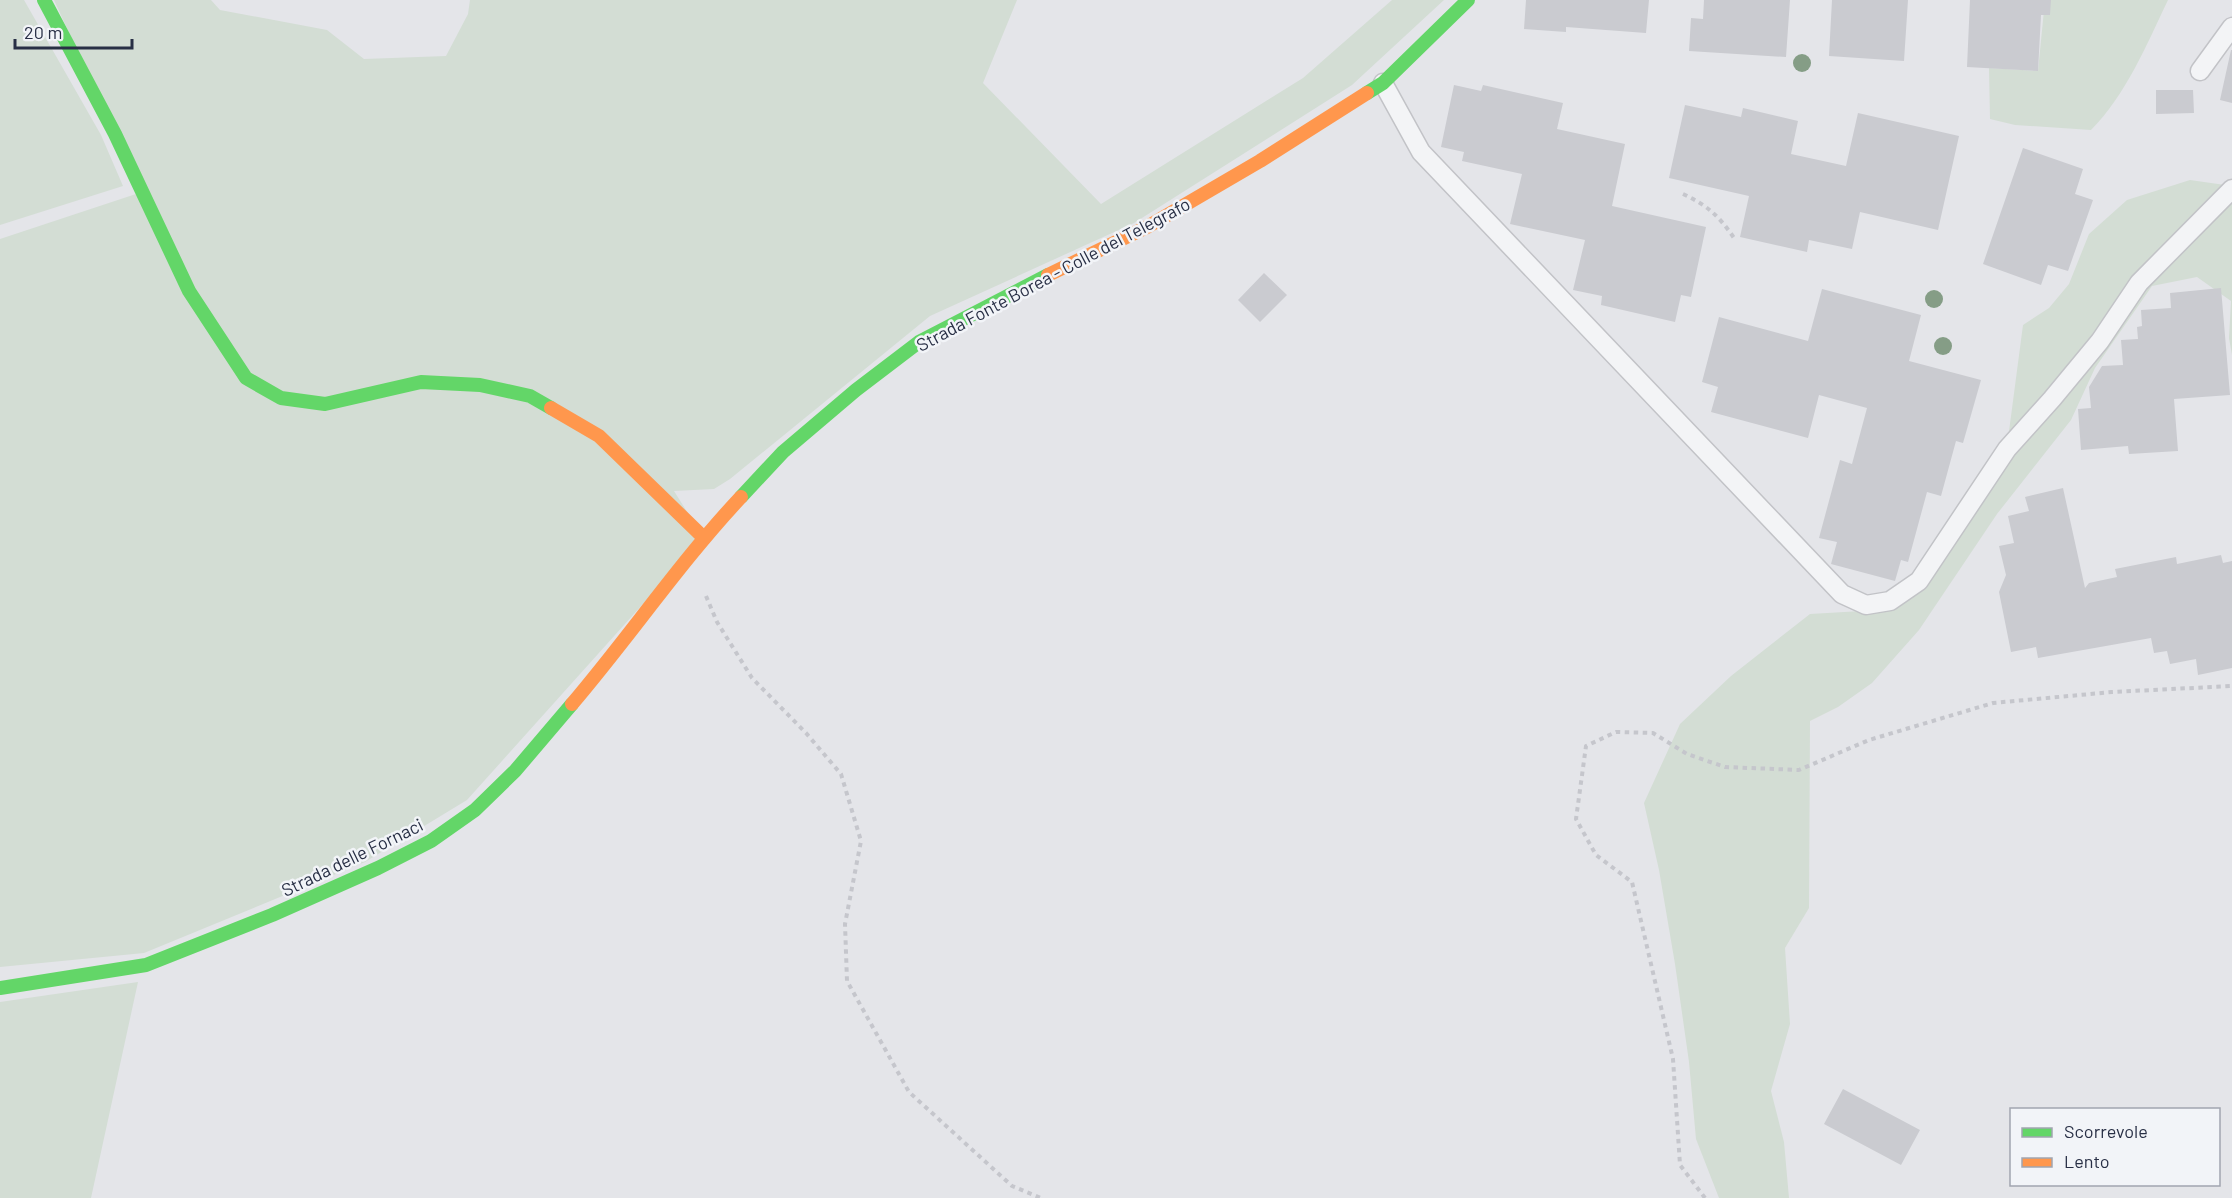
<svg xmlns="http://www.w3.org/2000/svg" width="2232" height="1198" font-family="Barlow,sans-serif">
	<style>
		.green { fill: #d3ddd4 }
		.building { fill: #cacbd0 }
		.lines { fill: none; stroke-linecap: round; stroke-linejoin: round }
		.lane-casing { stroke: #c2c3c7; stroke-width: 21 }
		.path { stroke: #c5c6cc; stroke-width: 4; stroke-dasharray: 4.5 4.5; stroke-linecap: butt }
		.lane { stroke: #f3f4f6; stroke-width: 18 }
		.fast { stroke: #63d668; stroke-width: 14 }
		.slow { stroke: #ff974d; stroke-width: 14 }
		.tree { fill: #859d86 }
		.labels { text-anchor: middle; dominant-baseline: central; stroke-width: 5; stroke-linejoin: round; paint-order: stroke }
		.street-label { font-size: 18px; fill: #282f45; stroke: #f2f4f8 }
	</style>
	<rect width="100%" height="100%" fill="#e4e5e9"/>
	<path class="green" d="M0,0H24L101,135L123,186L0,225Z
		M54,0H211L220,10L327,30L364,59L446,56L468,14L470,0H1017L983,83L1101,204L1303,78L1392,0H1444L1352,85L1134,223L930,316L730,479L714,489L674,491L703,537L467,800L365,862L144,953L0,967V239L142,192Z
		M2045,0H2168C2147,44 2126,95 2091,130L2015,125L1990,119L1989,68L2038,71Z
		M2190,180L2232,186V355L2229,338L2231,301L2197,277L2152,286L2095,368L2071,420L1997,514L1919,630L1872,683L1838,707L1810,721L1809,908L1785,948L1790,1024L1771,1091L1784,1142L1789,1198H1719L1696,1139L1689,1062L1675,964L1659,870L1644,803L1680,724L1731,676L1810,614L1896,609L1926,586L2006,454L2023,325L2049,308L2069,284L2089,234L2127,200Z
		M138,982L91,1198H0V1002Z"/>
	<path class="building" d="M1526,0H1649L1646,33L1566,27V32L1524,29Z
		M1704,0H1790L1786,57L1689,51L1691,18L1703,19Z
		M1832,0H1908L1904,61L1829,56Z
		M1970,0H2051L2050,15H2041L2038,71L1967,67Z
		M2231,50H2232V103L2220,100Z
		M1454,85L1481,91L1483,85L1563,103L1557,129L1625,144L1612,206L1706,227L1691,297L1681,295L1675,322L1601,305L1602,296L1573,290L1585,240L1510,224L1522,174L1462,161L1464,152L1441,147Z
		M2156,90H2193L2194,113L2156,114Z
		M1685,105L1741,117L1743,108L1798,121L1791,154L1846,166L1858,113L1959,136L1938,230L1860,212L1852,249L1809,240L1807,252L1740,237L1749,196L1669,178Z
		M2023,148L2083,169L2075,194L2093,200L2068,271L2048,265L2041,285L1983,264Z
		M1264,273L1287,295L1260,322L1238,300Z
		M2221,288L2230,395L2174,399L2178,451L2129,454L2128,446L2081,450L2078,409L2091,408L2089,387L2102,366L2123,365L2121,340L2138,339L2137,327L2142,326L2141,310L2171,308L2170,293Z
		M1822,289L1921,315L1909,361L1981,380L1963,443L1956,441L1941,496L1927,492L1908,562L1901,560L1895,581L1831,564L1837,542L1819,538L1840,460L1852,464L1867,408L1819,395L1808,438L1711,412L1718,387L1702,382L1719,317L1808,341Z
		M2063,488L2085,588L2089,583L2117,577L2115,569L2176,557L2177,564L2221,555L2223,563L2232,561V668L2198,675L2196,659L2170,664L2167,651L2154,653L2151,638L2038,658L2036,647L2011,652L1999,592L2006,575L1999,546L2014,543L2008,516L2029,511L2025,497Z
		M1843,1089L1920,1130L1901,1165L1824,1124Z"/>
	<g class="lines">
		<g class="lane-casing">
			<path id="lane" d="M2200,71L2232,27
				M1383,83L1421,152L1842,594L1866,605L1890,601L1919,581L2007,449L2052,399L2100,341L2139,283L2232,189"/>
		</g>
		<path class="path" d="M1683,194C1707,205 1719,216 1734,238
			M706,596L717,622L752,678L806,733L841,774L861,841L845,924L847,981L909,1092L1012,1186L1041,1198
			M1705,1198L1680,1165L1673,1059L1632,882L1596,855L1576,819L1586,746L1616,732L1653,733L1687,754L1725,767L1799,770L1869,740L1993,703L2112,692L2232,686"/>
		<use href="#lane" class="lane"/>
		<path class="fast" d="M44,0L115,134L189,291L246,378L281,398L325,404L421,382L480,385L530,396L551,408
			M1367,93L1383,83L1468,0
			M741,497L783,452L856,390L919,342L1048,275
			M0,988L146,965L272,915L378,868L431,841L475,810L515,771L572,704"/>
		<path class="slow" d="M1048,275L1147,227L1260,161L1367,93
			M551,408L599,436L703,537
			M572,704C630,636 680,562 741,497"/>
	</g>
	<g class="tree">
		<circle cx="1802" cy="63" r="9"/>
		<circle cx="1934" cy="299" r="9"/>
		<circle cx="1943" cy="346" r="9"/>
	</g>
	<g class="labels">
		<g class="street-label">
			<text transform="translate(1053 274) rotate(-28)">Strada Fonte Borea - Colle del Telegrafo</text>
			<text transform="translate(352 857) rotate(-26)">Strada delle Fornaci</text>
		</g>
	</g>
	<rect x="2010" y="1108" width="210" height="78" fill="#f2f4f8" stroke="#a1a5b0" stroke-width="1.5"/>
	<rect x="2022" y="1128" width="30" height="9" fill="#63d668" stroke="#a1a5b0" stroke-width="1.5"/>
	<text x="2064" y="1138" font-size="18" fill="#282f45">Scorrevole</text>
	<rect x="2022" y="1158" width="30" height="9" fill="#ff974d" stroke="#a1a5b0" stroke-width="1.5"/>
	<text x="2064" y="1168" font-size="18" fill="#282f45">Lento</text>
	<path d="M15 39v9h117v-9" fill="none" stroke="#282f45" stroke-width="3"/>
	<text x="24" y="39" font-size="18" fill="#282f45" stroke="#f2f4f8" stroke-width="4.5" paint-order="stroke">20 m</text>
</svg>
